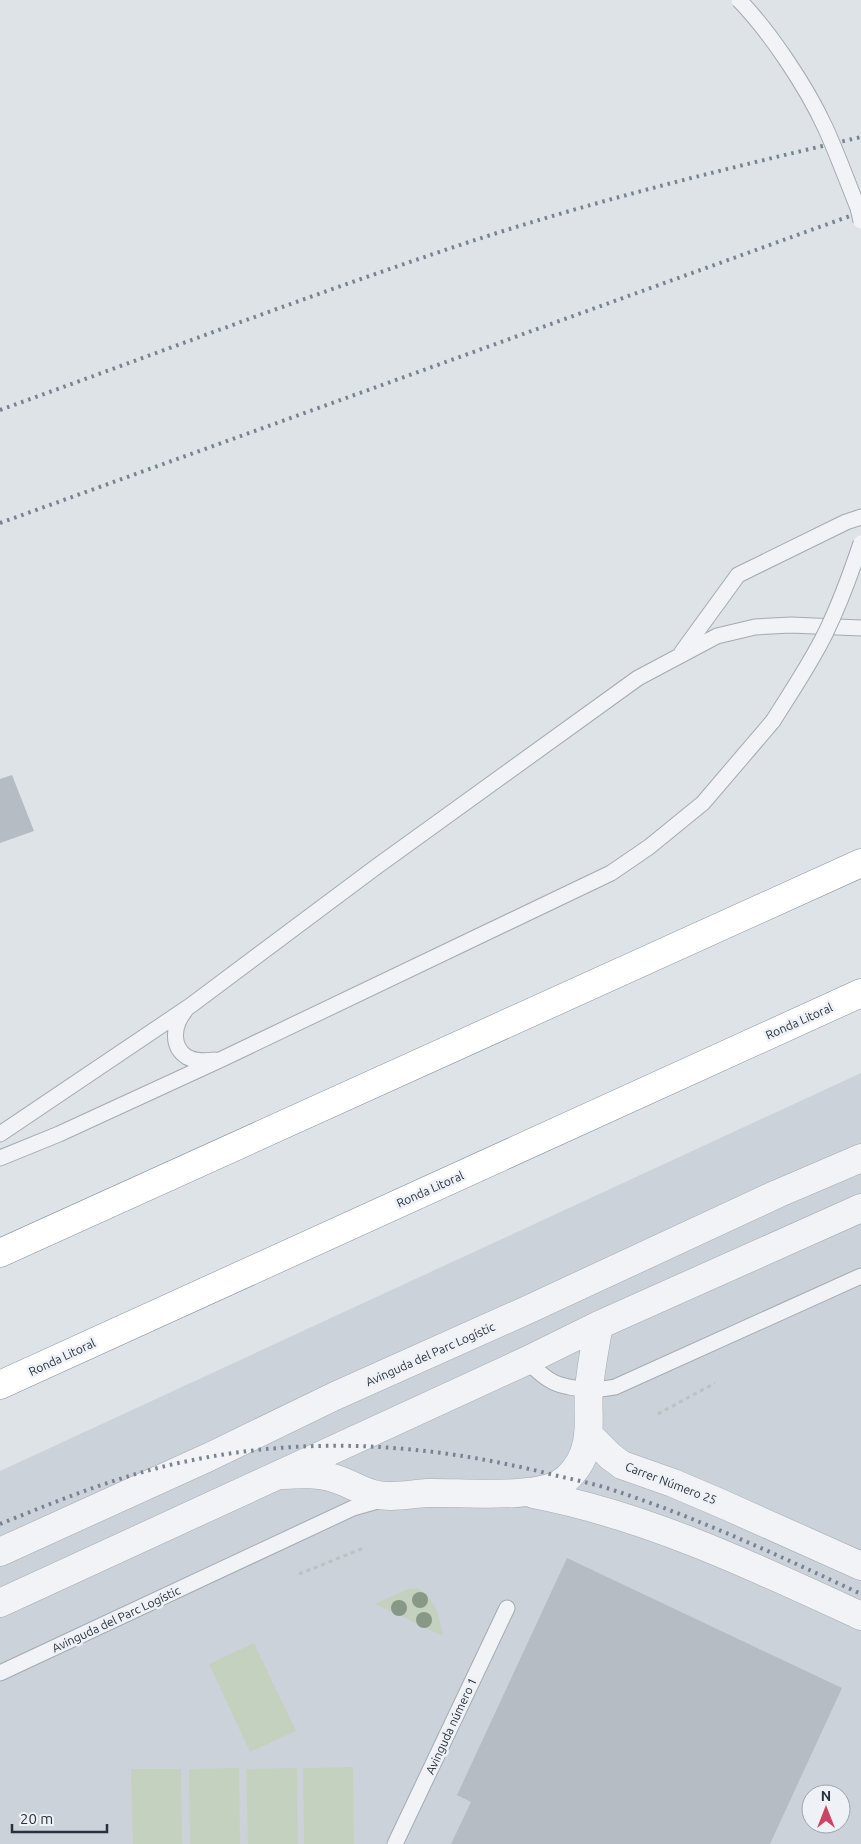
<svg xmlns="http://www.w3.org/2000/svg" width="861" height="1844" font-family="Ubuntu,sans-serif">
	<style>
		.built { fill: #ccd2d9; fill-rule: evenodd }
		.green { fill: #c5d1bf }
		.building { fill: #b6bcc4 }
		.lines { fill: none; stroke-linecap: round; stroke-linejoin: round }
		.service-casing { stroke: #a4aab2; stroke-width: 17 }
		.minor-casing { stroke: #a4aab2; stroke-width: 29 }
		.trunk-casing { stroke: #86919e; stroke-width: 29 }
		.path { stroke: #bdc1c6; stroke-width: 3; stroke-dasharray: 4 4; stroke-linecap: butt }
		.service { stroke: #f1f3f6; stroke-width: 15 }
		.minor { stroke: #f1f3f6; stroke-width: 28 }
		.trunk { stroke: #fff; stroke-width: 28 }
		.rail { stroke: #788391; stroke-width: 4; stroke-dasharray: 2.5 5; stroke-linecap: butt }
		.service-bridge-casing { stroke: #a4aab2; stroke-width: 17; stroke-linecap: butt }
		.service-bridge { stroke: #f1f3f6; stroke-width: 15 }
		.tree { fill: #879886 }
		.labels { text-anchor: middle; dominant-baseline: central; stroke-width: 5; stroke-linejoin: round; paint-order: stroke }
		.street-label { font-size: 12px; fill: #28313e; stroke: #eef1f5 }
	</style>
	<rect width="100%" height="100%" fill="#dee3e8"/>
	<path class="built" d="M861,1073V1844H0V1471ZM811,1794H841V1824H811Z"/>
	<path class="green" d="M417,1588C435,1595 440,1619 443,1636L375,1604L407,1589Z
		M254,1643L296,1731L250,1752L209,1664Z
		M353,1767L354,1844H304L303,1768Z
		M239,1768L240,1844H190L189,1769Z
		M297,1768L298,1844H248L246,1769Z
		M131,1769H181L182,1844H133Z"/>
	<path class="building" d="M12,775L34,831L0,843V779Z
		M567,1558L842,1688L770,1844H451L471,1802L457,1795Z"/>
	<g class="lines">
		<g class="service-casing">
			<path id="service" d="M682,652L738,575L846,522L861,517
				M185,1011C174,1024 170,1046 187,1057C196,1062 206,1061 215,1060
				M0,1134L190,1006L376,867L638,678L717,636L755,627L791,625L861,628
				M0,1158L59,1134L222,1059L611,873L649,847L703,803L773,721
				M526,1361C534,1367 540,1374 548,1379C563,1390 597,1391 615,1387L861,1276
				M0,1673L353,1508L381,1500
				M395,1844L507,1608"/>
		</g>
		<g class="minor-casing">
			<path id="minor" d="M588,1434L610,1456L622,1465L673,1483L720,1503L861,1566
				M283,1475C301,1474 319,1473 336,1479C350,1483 363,1493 378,1495C394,1498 411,1494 427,1493C459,1492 532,1499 559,1484C570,1478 580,1465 584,1453C592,1432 587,1410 589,1389C591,1367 595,1346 599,1325
				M533,1494C648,1516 755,1567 861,1616
				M0,1552L209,1457L335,1396L525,1311L777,1194L861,1158
				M0,1603L526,1361L599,1325L861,1208"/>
		</g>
		<g class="trunk-casing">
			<path id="trunk" d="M0,1253L861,863
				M0,1385L861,993"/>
		</g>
		<path class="path" d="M658,1414L715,1383
			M299,1574L366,1547"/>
		<use href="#service" class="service"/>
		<use href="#minor" class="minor"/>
		<use href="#trunk" class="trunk"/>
		<path class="rail" d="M0,410C155,354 310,295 466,243C596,200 728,168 861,137
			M0,523L861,212
			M0,1524C62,1499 123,1474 188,1461C312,1435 432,1444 554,1475C575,1480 596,1484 616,1491C700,1519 780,1556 861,1594"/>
		<g class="service-bridge-casing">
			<path id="service-bridge" d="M739,0C770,32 806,86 825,127C837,153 847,181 858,208L861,221
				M773,721C791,692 811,663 826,632C840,603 851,573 861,543"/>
		</g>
		<use href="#service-bridge" class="service-bridge"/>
	</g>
	<g class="tree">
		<circle cx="420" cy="1600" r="8"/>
		<circle cx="399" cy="1608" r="8"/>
		<circle cx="424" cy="1620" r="8"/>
	</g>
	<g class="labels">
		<g class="street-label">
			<text transform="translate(799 1021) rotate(-24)">Ronda Litoral</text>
			<text transform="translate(430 1189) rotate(-24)">Ronda Litoral</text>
			<text transform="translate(430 1354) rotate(-24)">Avinguda del Parc Logístic</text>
			<text transform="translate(62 1357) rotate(-25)">Ronda Litoral</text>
			<text transform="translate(671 1483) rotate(21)">Carrer Número 25</text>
			<text transform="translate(116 1619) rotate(-25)">Avinguda del Parc Logístic</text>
			<text transform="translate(451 1726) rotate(-65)">Avinguda número 1</text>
		</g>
	</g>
	<g transform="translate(826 1809)"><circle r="24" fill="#eef1f5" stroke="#9fa4ac"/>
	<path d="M0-4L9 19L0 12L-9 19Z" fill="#cb4463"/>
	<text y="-8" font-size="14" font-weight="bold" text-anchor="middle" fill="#28313e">N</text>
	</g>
	<path d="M12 1824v8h95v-8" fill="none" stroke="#28313e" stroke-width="2.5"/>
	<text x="20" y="1824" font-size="15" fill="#28313e" stroke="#eef1f5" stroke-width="4" paint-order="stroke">20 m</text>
</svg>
